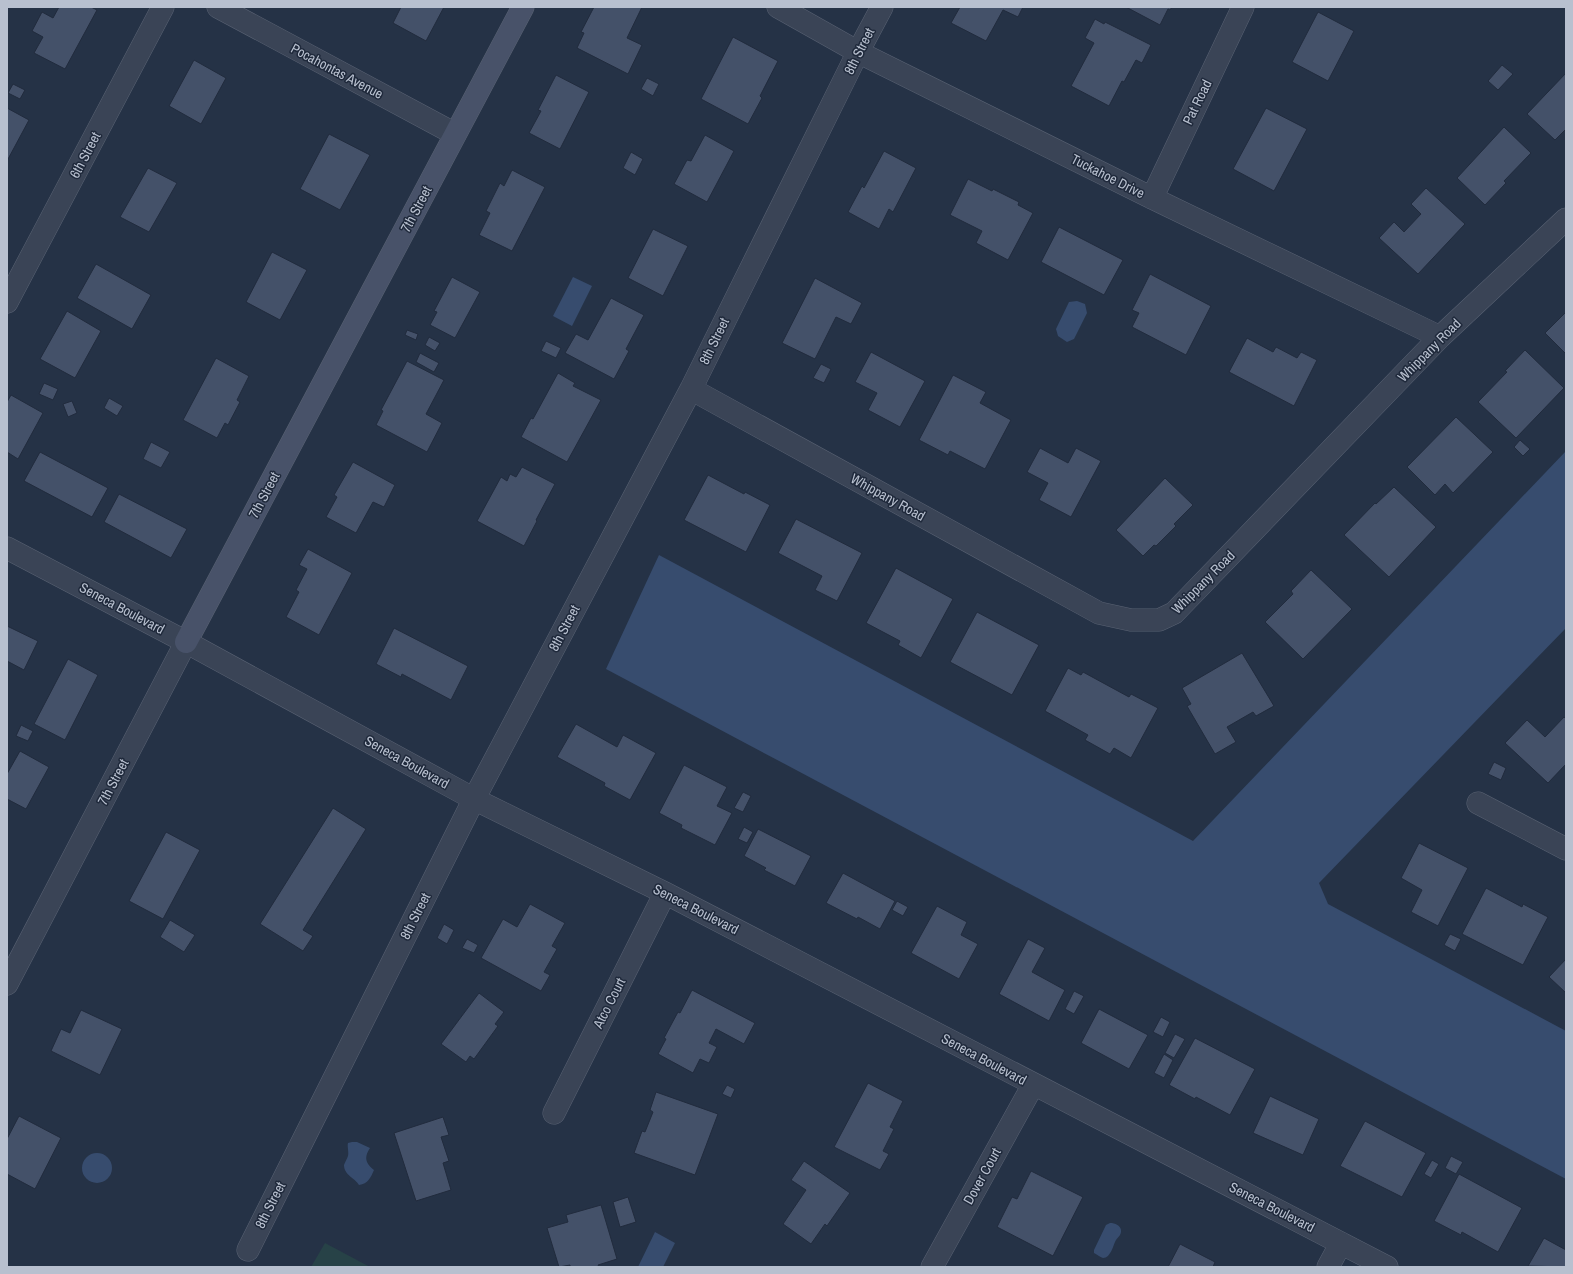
<svg xmlns="http://www.w3.org/2000/svg" width="1573" height="1274" font-family="'Archivo Narrow',sans-serif">
	<style>
		.green { fill: #274247 }
		.water { fill: #374c6e }
		.building { fill: #445169; stroke: #212b3d }
		.lines { fill: none; stroke-linecap: round; stroke-linejoin: round }
		.street-casing { stroke: #596273; stroke-width: 23 }
		.secondary-casing { stroke: #596273; stroke-width: 23 }
		.street { stroke: #3a4456; stroke-width: 22 }
		.secondary { stroke: #485269; stroke-width: 22 }
		.labels { text-anchor: middle; dominant-baseline: central; stroke-width: 3; stroke-linejoin: round; paint-order: stroke }
		.street-label { font-size: 14px; fill: #b8c0cf; stroke: #1f293b }
	</style>
	<rect width="100%" height="100%" fill="#253246"/>
	<path class="green" d="M325,1243L370,1267H311Z"/>
	<path class="water" d="M573,277L592,286L572,326L553,316Z
		M1077,301L1085,304L1087,313L1074,339L1067,342L1058,336L1056,329L1069,302Z
		M1566,451V628L1319,883L1328,904L1566,1031V1179L606,669L659,555L1193,841Z
		M352,1142H357L370,1148C364,1157 365,1163 374,1170C371,1177 368,1184 359,1185C355,1178 344,1175 344,1165C345,1162 347,1159 348,1156C349,1151 347,1147 348,1143Z
		M82 1168a15 15 0 1 1 30 0a15 15 0 1 1-30 0Z
		M1110,1223C1116,1223 1124,1227 1120,1235C1119,1237 1117,1238 1116,1240C1113,1245 1111,1258 1103,1258C1100,1257 1096,1254 1094,1253V1250L1106,1225Z
		M655,1232L675,1243L663,1267H638Z"/>
	<path class="building" d="M59,7H91L97,10L65,69L34,53L43,37L32,31L42,12L53,18Z
		M401,7H444L426,41L393,23Z
		M594,7H642L627,38L642,45L628,74L577,48L584,33L581,32Z
		M960,7H1023L1018,17L1003,10L986,41L951,23Z
		M1126,7H1172L1170,10L1168,9L1160,25Z
		M1318,12L1354,31L1328,81L1292,62Z
		M1095,19L1104,24L1105,22L1151,45L1142,63L1136,60L1124,82L1122,81L1109,106L1071,86L1094,43L1085,38Z
		M733,37L778,61L760,96L762,98L748,124L701,99Z
		M194,60L226,78L201,124L169,106Z
		M1502,65L1513,74L1498,90L1488,81Z
		M1566,73V129L1555,140L1527,114Z
		M556,75L589,92L560,149L529,133L541,111L538,110Z
		M647,78L659,84L653,96L641,89Z
		M13,84L25,90L20,99L8,93Z
		M7,108L29,120L7,161Z
		M1266,108L1307,129L1274,191L1233,169Z
		M1504,127L1531,153L1504,181L1506,183L1485,205L1457,178Z
		M329,134L370,155L340,210L300,189Z
		M705,135L734,151L707,202L674,184L687,160L691,161Z
		M884,151L916,168L893,212L889,209L879,229L848,212L862,186L864,188Z
		M631,152L643,159L635,175L623,168Z
		M148,168L177,183L149,232L120,217Z
		M512,170L545,187L512,251L479,235L490,213L486,211L500,183L504,186Z
		M968,179L992,191L993,189L1019,202L1018,205L1033,213L1008,260L976,243L982,231L950,215Z
		M1426,188L1465,224L1418,274L1379,238L1394,222L1404,232L1421,214L1411,204Z
		M1059,227L1123,260L1104,295L1041,262Z
		M653,229L688,246L663,296L628,278Z
		M272,252L307,270L280,320L246,302Z
		M96,264L151,295L132,329L77,298Z
		M1150,274L1211,306L1186,355L1132,327L1139,313L1132,310Z
		M452,277L480,292L455,338L430,325L437,312L434,311Z
		M815,278L862,303L851,324L836,317L815,359L782,343Z
		M611,298L644,315L626,349L629,351L614,379L565,353L576,334L588,340Z
		M67,311L101,331L75,378L40,359Z
		M1566,312V354L1545,333Z
		M407,330L418,334L416,340L405,335Z
		M429,337L440,343L435,351L425,345Z
		M1247,338L1273,352L1276,347L1297,358L1301,352L1317,360L1294,406L1229,372Z
		M546,341L561,348L556,358L541,351Z
		M1525,350L1564,388L1516,438L1478,402L1507,372L1505,371Z
		M871,352L925,381L900,427L868,410L877,393L855,382Z
		M420,353L439,363L434,372L416,362Z
		M216,358L249,376L237,400L240,402L228,425L225,423L217,438L183,420Z
		M407,361L444,380L426,414L442,423L427,452L376,425L383,411L381,410Z
		M821,364L831,369L824,383L813,378Z
		M558,373L575,383L573,386L601,400L567,462L521,437L531,418L533,419Z
		M953,375L986,392L980,403L1011,420L985,469L950,451L948,455L919,440Z
		M44,383L58,389L53,400L39,394Z
		M11,395L43,413L18,459L7,452V402Z
		M109,398L123,406L117,416L104,408Z
		M72,401L77,413L68,417L63,404Z
		M1456,417L1493,452L1453,493L1445,484L1435,495L1407,467Z
		M1520,440L1530,449L1523,456L1514,447Z
		M151,442L170,452L161,468L143,459Z
		M1040,448L1068,463L1076,448L1101,461L1071,517L1039,500L1048,483L1027,472Z
		M40,452L108,488L92,517L24,481Z
		M353,462L395,485L384,507L373,502L356,533L326,517L337,497L334,495Z
		M522,467L555,484L536,520L537,521L524,546L477,521L501,477L507,481L510,474L516,477Z
		M708,475L744,494L745,492L770,505L746,552L684,520Z
		M1165,478L1193,505L1174,524L1176,526L1156,546L1154,545L1143,556L1116,530Z
		M1394,487L1436,527L1389,577L1344,535L1375,503L1376,504Z
		M119,494L187,529L171,558L104,522Z
		M796,519L862,553L837,601L815,590L822,576L778,553Z
		M308,549L352,573L319,635L286,617L299,592L296,590L307,569L299,565Z
		M896,568L953,599L921,658L898,645L900,641L866,623Z
		M1311,570L1352,609L1303,659L1265,622L1293,594L1291,591Z
		M977,612L1039,645L1012,695L950,662Z
		M7,626L38,641L24,670L7,661Z
		M394,628L468,666L451,700L402,674L401,677L376,664Z
		M1242,653L1274,706L1256,716L1253,712L1227,727L1236,742L1215,754L1187,706L1191,704L1182,688Z
		M68,659L98,675L65,740L34,724Z
		M1068,668L1081,675L1083,672L1129,697L1131,694L1158,708L1131,758L1114,748L1110,754L1085,740L1088,735L1045,711Z
		M1564,717L1566,719V764L1548,783L1505,743L1527,720L1545,737Z
		M576,724L617,747L623,735L656,753L630,800L604,786L605,783L557,757Z
		M21,725L33,731L28,741L16,736Z
		M20,751L49,767L26,809L7,799V774Z
		M1494,762L1506,768L1501,780L1488,774Z
		M684,765L727,787L717,806L732,813L715,845L681,828L682,825L659,813Z
		M743,792L751,796L743,812L734,808Z
		M333,808L366,829L303,930L313,936L303,951L260,924Z
		M744,827L753,832L747,843L738,839Z
		M758,829L811,856L795,886L764,870L766,868L744,856Z
		M166,832L200,850L163,919L129,901Z
		M1419,843L1468,868L1438,926L1411,912L1422,890L1401,878Z
		M843,873L895,901L880,929L858,917L857,919L826,903Z
		M1486,888L1522,907L1523,904L1548,917L1523,965L1462,934Z
		M897,901L908,907L903,916L892,910Z
		M530,904L565,923L552,946L557,949L544,972L550,975L541,991L481,958L503,919L517,927Z
		M937,906L967,922L961,935L978,944L959,979L911,953Z
		M170,920L195,935L184,952L160,937Z
		M444,924L454,930L447,944L437,938Z
		M1450,934L1461,939L1455,951L1444,945Z
		M467,939L478,945L474,953L462,948Z
		M1028,939L1045,948L1032,972L1065,990L1049,1021L999,994Z
		M1566,959V993L1549,977Z
		M692,990L755,1023L744,1044L716,1029L709,1043L717,1047L709,1063L700,1059L693,1073L658,1054L666,1039L664,1038L678,1012L680,1013Z
		M1074,991L1084,996L1074,1014L1065,1009Z
		M479,993L504,1012L495,1024L498,1026L474,1059L470,1056L466,1062L441,1044Z
		M1099,1009L1148,1035L1129,1069L1081,1043Z
		M81,1010L122,1029L100,1075L51,1051L61,1029L70,1033Z
		M1161,1017L1170,1022L1163,1037L1153,1032Z
		M1175,1034L1185,1039L1174,1058L1165,1053Z
		M1195,1038L1255,1069L1230,1115L1196,1097L1195,1099L1169,1085Z
		M1164,1054L1173,1060L1164,1078L1154,1073Z
		M868,1083L903,1101L890,1127L894,1129L883,1151L889,1154L880,1170L834,1147Z
		M727,1085L735,1089L731,1098L722,1094Z
		M656,1092L718,1114L695,1175L634,1153L642,1131L645,1132L653,1112L650,1110Z
		M1270,1096L1319,1119L1303,1155L1253,1133Z
		M19,1116L61,1138L35,1189L7,1174V1139Z
		M443,1117L449,1135L441,1137L449,1161L443,1163L451,1190L416,1201L394,1133Z
		M1365,1121L1426,1153L1402,1197L1340,1166Z
		M1451,1156L1463,1162L1456,1174L1445,1168Z
		M1432,1160L1439,1164L1431,1178L1424,1174Z
		M804,1161L850,1193L827,1226L825,1224L811,1244L783,1224L806,1190L791,1180Z
		M1031,1171L1083,1197L1053,1256L997,1227L1012,1197L1017,1199Z
		M1459,1174L1522,1208L1498,1252L1462,1232L1461,1235L1434,1221Z
		M628,1197L636,1222L620,1227L613,1202Z
		M601,1205L617,1259L598,1265L599,1267H570V1265L559,1267L547,1228L568,1222L566,1215Z
		M1544,1238L1566,1250V1267L1528,1266Z
		M1180,1244L1215,1262L1213,1267H1168Z"/>
	<g class="lines">
		<g class="street-casing">
			<path id="street" d="M218,7L455,134
				M778,7L858,52L1152,198L1440,337
				M1152,198L1243,7
				M7,302L163,7
				M691,389L1099,613L1131,620H1159L1174,613L1440,337L1566,219
				M7,548L186,642L474,799L665,893L1387,1267
				M1478,803L1566,849
				M7,984L186,642
				M554,1113L665,893
				M248,1250L474,799L691,389L858,52L882,7
				M932,1267L1033,1085
				M1328,1267L1341,1243"/>
		</g>
		<g class="secondary-casing">
			<path id="secondary" d="M186,642L523,7"/>
		</g>
		<use href="#street" class="street"/>
		<use href="#secondary" class="secondary"/>
	</g>
	<g class="labels">
		<g class="street-label">
			<text transform="translate(859 51) rotate(-63)">8th Street</text>
			<text transform="translate(337 71) rotate(28)">Pocahontas Avenue</text>
			<text transform="translate(1197 102) rotate(-64)">Pat Road</text>
			<text transform="translate(85 155) rotate(-62)">6th Street</text>
			<text transform="translate(1108 176) rotate(27)">Tuckahoe Drive</text>
			<text transform="translate(416 209) rotate(-62)">7th Street</text>
			<text transform="translate(714 341) rotate(-64)">8th Street</text>
			<text transform="translate(1429 350) rotate(-45)">Whippany Road</text>
			<text transform="translate(264 495) rotate(-62)">7th Street</text>
			<text transform="translate(888 497) rotate(29)">Whippany Road</text>
			<text transform="translate(1203 582) rotate(-45)">Whippany Road</text>
			<text transform="translate(122 608) rotate(28)">Seneca Boulevard</text>
			<text transform="translate(564 628) rotate(-62)">8th Street</text>
			<text transform="translate(407 762) rotate(29)">Seneca Boulevard</text>
			<text transform="translate(113 782) rotate(-62)">7th Street</text>
			<text transform="translate(696 909) rotate(27)">Seneca Boulevard</text>
			<text transform="translate(415 916) rotate(-63)">8th Street</text>
			<text transform="translate(609 1003) rotate(-63)">Atco Court</text>
			<text transform="translate(984 1059) rotate(28)">Seneca Boulevard</text>
			<text transform="translate(982 1176) rotate(-61)">Dover Court</text>
			<text transform="translate(270 1205) rotate(-63)">8th Street</text>
			<text transform="translate(1272 1207) rotate(27)">Seneca Boulevard</text>
		</g>
	</g>
	<rect width="1573" height="1274" fill="none" stroke="#b8c0cf" stroke-width="16"/>
</svg>
